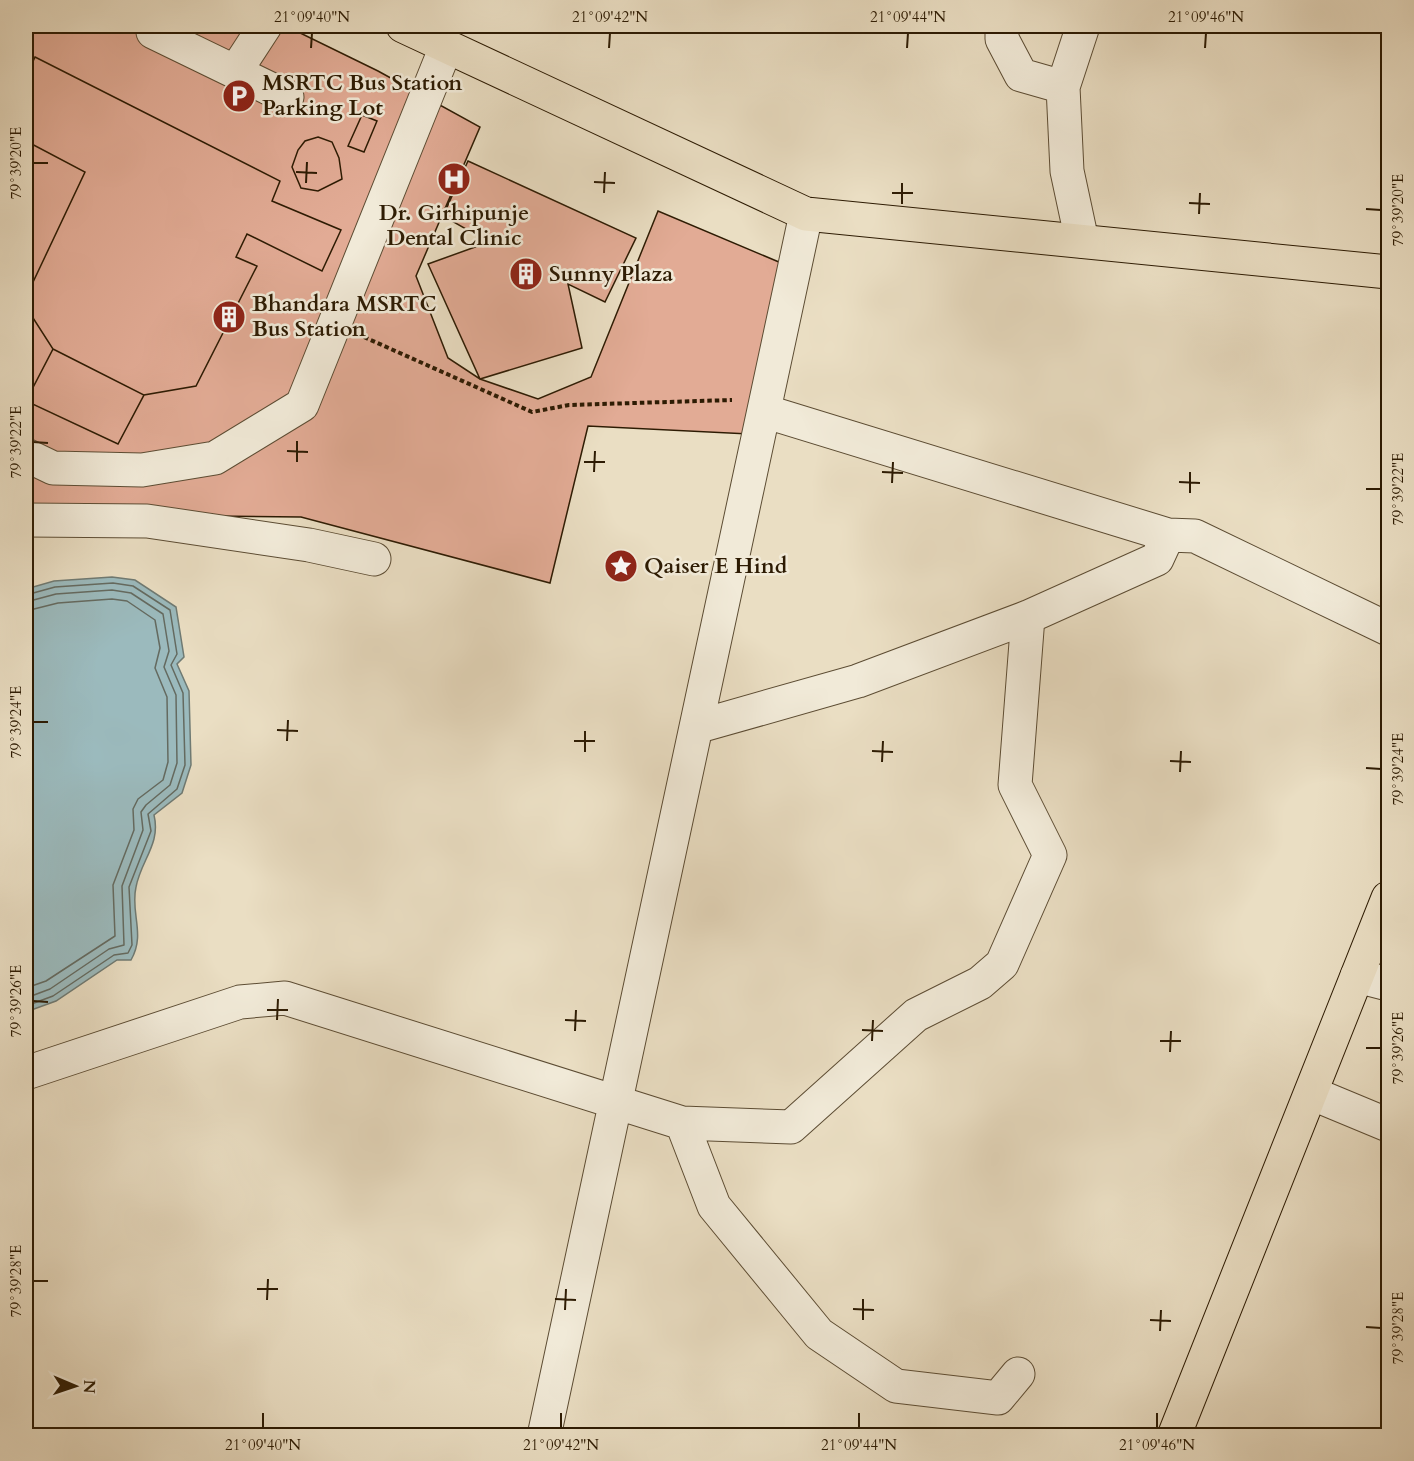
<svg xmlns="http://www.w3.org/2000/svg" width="1414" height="1461" font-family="Cardo,serif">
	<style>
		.water { fill: #9bbabd; stroke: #6f7a73; stroke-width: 1.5 }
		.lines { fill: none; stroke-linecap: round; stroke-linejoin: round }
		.shore { stroke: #646a60; stroke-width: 1.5 }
		.building { fill: #e2ab95; stroke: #2d1b03; stroke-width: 1.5 }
		.minor-casing { stroke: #5c4c33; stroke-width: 35 }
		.major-casing { stroke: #2d1b03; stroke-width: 35 }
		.path { stroke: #2d1b03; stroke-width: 4; stroke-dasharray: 4.5 3; stroke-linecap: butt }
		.minor { stroke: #f1ead8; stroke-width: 33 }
		.major { stroke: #eadec3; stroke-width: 33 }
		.ticks { fill: none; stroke: #2d1b03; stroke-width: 2 }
		.labels { text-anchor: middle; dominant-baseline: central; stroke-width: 5; stroke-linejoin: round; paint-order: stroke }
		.poi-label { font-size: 22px; font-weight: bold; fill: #2d1b03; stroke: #f1ead8; text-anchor: start }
		.neatline { fill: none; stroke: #2d1b03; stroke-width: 2 }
		.ticks-label { font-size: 15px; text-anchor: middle; fill: #2d1b03 }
	</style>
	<rect width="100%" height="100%" fill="#eadec3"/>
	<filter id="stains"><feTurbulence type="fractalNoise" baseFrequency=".00333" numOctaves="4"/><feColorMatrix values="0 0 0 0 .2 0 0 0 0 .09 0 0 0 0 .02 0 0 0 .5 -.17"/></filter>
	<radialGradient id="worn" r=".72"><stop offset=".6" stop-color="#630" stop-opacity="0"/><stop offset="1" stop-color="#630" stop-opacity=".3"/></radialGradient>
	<path class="water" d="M112,577L135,580L176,607L184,657L177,664L189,691L191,765L182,793L154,815C161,844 141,860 136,887C130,913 146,934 131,960H117L56,1001L26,1012V589L54,581Z"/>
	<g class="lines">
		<path class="shore" d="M26,595L55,587L113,583L133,586L170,610L177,654L171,665L183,693L185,765L177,789L148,814L151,831L129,887L132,945L128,953L114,955L53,996L26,1006
			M26,602L56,594L112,590L131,593L163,614L169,651L164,667L176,695L177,763L170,785L146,805L141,812L143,830L122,886L124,945L109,949L50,989L26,998
			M26,611L58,603L112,599L127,601L155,620L160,648L155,668L167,697L168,762L163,780L138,799L133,809L134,830L113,885L115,936L46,981L26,988"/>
	</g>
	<path class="building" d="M26,26H286L378,71L480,127L416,276L448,358L480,379L538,399L591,377L658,211L786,265L749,434L588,426L550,583L301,517L26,514Z
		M35,57L280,181L272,201L341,230L322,271L247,234L236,257L257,266L196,386L144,395L118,444L26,401L53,349L26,307V297L85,172L26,141V77Z
		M362,115L377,121L364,152L348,146Z
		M318,137L332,142L339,158L342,179L318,191L301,188L292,167L298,150L305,141Z
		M468,161L636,238L605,302L568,284L582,348L480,379L428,264L489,242L443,216Z
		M53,349L144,395L118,444L26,401Z"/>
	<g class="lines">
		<g class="minor-casing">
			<path id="minor" d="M1002,26V39L1021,75L1063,87
				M153,32L287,97
				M235,72L265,26
				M1082,241L1067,171L1063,87L1083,26
				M764,411L1168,535L1195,536L1388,629
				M26,455L53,468L142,470L215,458L302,405L446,47
				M26,520L147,521L309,545L374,559
				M696,727L858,681L1028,617L1157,559L1168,535
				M1357,976L1388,984
				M26,1073L240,1002L285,998L682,1123L791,1127L916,1015L980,983L1002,964L1050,855L1015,785L1028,617
				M1311,1093L1388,1125
				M682,1123L714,1206L819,1334L896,1386L998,1398L1018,1374
				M544,1436L806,214"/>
		</g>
		<g class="major-casing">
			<path id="major" d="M403,26L806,214L1388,272
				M1174,1436L1388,898"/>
		</g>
		<path class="path" d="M364,337L532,412L569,405L732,400"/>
		<use href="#minor" class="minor"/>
		<use href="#major" class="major"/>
	</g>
	<path class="ticks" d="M311,48L312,33M609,48L610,33M907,48L908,33M1205,48L1206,33M33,163H48M296,172L317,173M594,182L615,183M306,183L307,162M604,193L605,172M892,193H913M1189,203L1210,204M902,204V183M1366,209L1381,210M1199,214L1200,193M33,442L48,443M287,451L308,452M297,462V441M584,462H605M594,472L595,451M882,472L903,473M1179,482L1200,483M892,483L893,462M1366,489H1381M1190,493V472M33,722H48M277,730L298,731M287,741L288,720M574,741H595M872,751L893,752M585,752V731M1170,761L1191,762M882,762L883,741M1366,768L1381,769M1180,772L1181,751M33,1001L48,1002M267,1010H288M277,1020L278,999M565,1020L586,1021M862,1030L883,1031M575,1031L576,1010M872,1041L873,1020M1160,1041H1181M1366,1048H1381M1170,1052L1171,1031M33,1281H48M257,1289H278M555,1299L576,1300M267,1300L268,1279M853,1309L874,1310M565,1310L566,1289M863,1320V1299M1150,1320L1171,1321M1366,1327L1381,1328M1160,1331L1161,1310M263,1428V1413M561,1428V1413M859,1428V1413M1157,1428V1413"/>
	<defs>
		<g id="parking-disc" transform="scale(1.725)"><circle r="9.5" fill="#8f2418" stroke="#f1ead8"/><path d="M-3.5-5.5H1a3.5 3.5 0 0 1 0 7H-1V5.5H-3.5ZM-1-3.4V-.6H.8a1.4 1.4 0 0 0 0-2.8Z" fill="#fff"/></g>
		<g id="hospital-disc" transform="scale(1.725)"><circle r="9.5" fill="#8f2418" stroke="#f1ead8"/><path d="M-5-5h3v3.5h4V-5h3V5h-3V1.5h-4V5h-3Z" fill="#fff"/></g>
		<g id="building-disc" transform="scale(1.725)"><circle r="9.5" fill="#8f2418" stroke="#f1ead8"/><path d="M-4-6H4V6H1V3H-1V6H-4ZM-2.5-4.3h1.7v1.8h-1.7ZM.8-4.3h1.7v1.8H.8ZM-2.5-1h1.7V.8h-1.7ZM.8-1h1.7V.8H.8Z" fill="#fff"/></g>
		<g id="sight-disc" transform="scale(1.725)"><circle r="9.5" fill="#8f2418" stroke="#f1ead8"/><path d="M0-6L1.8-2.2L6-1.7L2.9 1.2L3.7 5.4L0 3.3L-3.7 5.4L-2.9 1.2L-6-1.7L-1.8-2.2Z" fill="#fff"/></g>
	</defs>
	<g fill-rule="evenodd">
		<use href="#parking-disc" x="239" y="96"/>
		<use href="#hospital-disc" x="454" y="179"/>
		<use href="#building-disc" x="526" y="274"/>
		<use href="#building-disc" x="229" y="317"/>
		<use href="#sight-disc" x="621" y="566"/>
	</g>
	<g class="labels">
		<g class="poi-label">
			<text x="262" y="83">MSRTC Bus Station<tspan x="262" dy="25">Parking Lot</tspan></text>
			<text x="454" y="213" text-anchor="middle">Dr. Girhipunje<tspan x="454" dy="25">Dental Clinic</tspan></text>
			<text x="549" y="274">Sunny Plaza</text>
			<text x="252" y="304">Bhandara MSRTC<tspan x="252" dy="25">Bus Station</tspan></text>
			<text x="644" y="566">Qaiser E Hind</text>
		</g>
	</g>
	<rect width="1414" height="1461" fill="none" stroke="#eadec3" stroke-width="66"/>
	<g transform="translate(75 1386) rotate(92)" stroke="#f1ead8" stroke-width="4.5" paint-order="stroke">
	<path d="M0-4.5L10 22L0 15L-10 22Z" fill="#2d1b03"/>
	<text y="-9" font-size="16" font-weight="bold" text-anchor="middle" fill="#2d1b03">N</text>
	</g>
	<rect x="33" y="33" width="1348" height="1395" class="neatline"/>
	<g class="ticks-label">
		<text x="312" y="22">21°09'40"N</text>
		<text x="610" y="22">21°09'42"N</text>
		<text x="908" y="22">21°09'44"N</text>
		<text x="1206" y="22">21°09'46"N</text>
		<text transform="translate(16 163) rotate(-90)" y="5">79°39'20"E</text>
		<text transform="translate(1398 210) rotate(-90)" y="5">79°39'20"E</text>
		<text transform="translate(16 442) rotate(-90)" y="5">79°39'22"E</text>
		<text transform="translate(1398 489) rotate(-90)" y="5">79°39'22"E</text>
		<text transform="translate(16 722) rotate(-90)" y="5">79°39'24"E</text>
		<text transform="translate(1398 769) rotate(-90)" y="5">79°39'24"E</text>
		<text transform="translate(16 1001) rotate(-90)" y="5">79°39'26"E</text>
		<text transform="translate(1398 1048) rotate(-90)" y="5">79°39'26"E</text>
		<text transform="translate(16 1281) rotate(-90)" y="5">79°39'28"E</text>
		<text transform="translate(1398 1328) rotate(-90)" y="5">79°39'28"E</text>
		<text x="263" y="1450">21°09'40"N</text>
		<text x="561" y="1450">21°09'42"N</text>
		<text x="859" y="1450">21°09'44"N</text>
		<text x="1157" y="1450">21°09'46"N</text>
	</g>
	<rect width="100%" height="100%" filter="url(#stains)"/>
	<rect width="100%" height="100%" fill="url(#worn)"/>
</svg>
